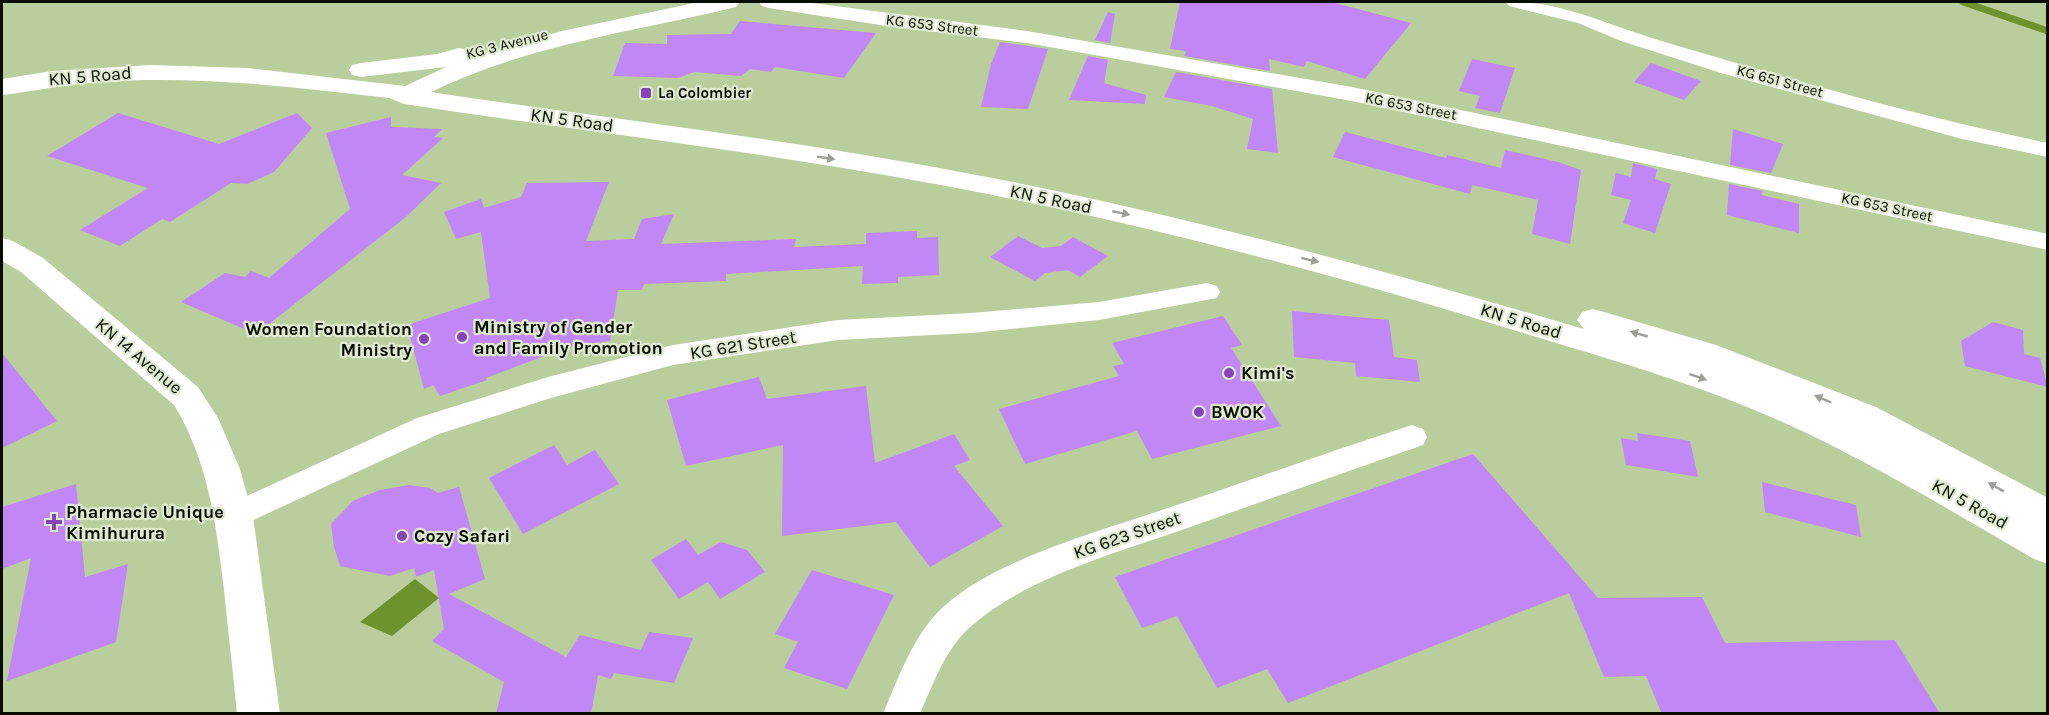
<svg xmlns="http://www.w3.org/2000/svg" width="2049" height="715" font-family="Karla,sans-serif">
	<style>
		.water { fill: #6f922e }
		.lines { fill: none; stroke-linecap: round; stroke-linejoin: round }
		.stream { stroke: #6f922e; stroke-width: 7 }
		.building { fill: #c287f7 }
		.minor { fill: #fff; fill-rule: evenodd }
		.major { fill: #fff; fill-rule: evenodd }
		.oneway { fill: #9c9f99 }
		.poi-dot { fill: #8544b9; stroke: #dfead1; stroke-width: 2 }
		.labels { text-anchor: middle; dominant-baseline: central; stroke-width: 4.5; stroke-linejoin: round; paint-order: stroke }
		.far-street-label { font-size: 15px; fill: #070e01; stroke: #dfead1 }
		.far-poi-label { font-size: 15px; font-weight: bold; fill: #070e01; stroke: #dfead1; text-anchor: start }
		.street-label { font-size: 18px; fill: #070e01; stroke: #dfead1 }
		.poi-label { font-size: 18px; font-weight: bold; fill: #070e01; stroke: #dfead1; text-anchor: start }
	</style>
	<rect width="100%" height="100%" fill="#b9ce9c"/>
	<path class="water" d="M415,579L439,598L392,636L360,622Z"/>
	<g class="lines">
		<path class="stream" d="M1963,2L2048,31"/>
	</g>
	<path class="building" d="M1180,2H1331L1411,23L1365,79L1307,61L1304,67L1269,59L1270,71L1184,56L1186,51L1170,49Z
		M1108,12L1115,14L1110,43L1095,40Z
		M740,21L876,33L844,78L775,67L771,72L750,69L741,76L694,72L678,78L613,76L625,43L667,44V35L731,34Z
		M1000,42L1048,49L1028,109L981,107L991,64Z
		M1088,56L1108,60L1104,83L1146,95L1145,104L1069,100Z
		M1472,59L1515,68L1500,113L1475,108L1480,96L1459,91Z
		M1651,63L1701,81L1684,100L1634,82Z
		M1176,72L1272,89L1278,153L1247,149L1253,119L1212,106L1164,97Z
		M118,113L219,144L297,113L312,128L274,172L247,184L231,183L170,222L162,219L120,246L80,230L148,188L47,156Z
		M391,117V127L442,129L434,137L443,138L402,175L441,183L406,217L256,334L181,302L225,273L245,277L251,271L269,278L350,209L326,133Z
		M1733,129L1783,144L1771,173L1730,165Z
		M1345,132L1446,158L1447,155L1501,168L1505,150L1558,162L1581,170L1570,244L1532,234L1538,200L1472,185L1470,194L1333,157Z
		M1633,163L1657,169L1655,179L1671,184L1655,233L1623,223L1631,200L1611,195L1616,173L1631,177Z
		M609,182L586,241L634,239L642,219L674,214L661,244L796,239L794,247L866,244V233L917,231V238L938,237L939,275L898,277V283L862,284L863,266L726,274V281L644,284L642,290H618L610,341L568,347L486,378L487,380L440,396L433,385L424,389L407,325L490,298L481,232L456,239L444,212L481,199L484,208L521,197L527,183Z
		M1729,184L1763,191L1761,195L1799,204V233L1727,215Z
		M1018,236L1042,248L1061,246L1073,237L1108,256L1080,277L1068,270L1045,273L1035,281L990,257Z
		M1292,311L1389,320L1394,357L1417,360L1420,382L1356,376L1355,363L1294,357Z
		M1223,316L1242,345L1231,348L1281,426L1152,459L1137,431L1025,464L999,409L1119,376L1113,366L1124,364L1112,343Z
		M1993,322L2023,330L2024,354L2040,358L2048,387L1965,366L1961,341Z
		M2,353L57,421L2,448Z
		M759,377L767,399L866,386L875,463L954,434L970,460L954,466L1003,526L930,567L896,522L782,536L783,445L686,466L667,400Z
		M1637,433L1690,441L1698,477L1626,465L1621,438L1638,441Z
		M554,445L567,465L595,450L619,484L523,534L489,478Z
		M1473,454L1598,598L1702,597L1725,643L1895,640L1940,714H1662L1646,676L1604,677L1569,593L1288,703L1267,669L1217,688L1177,616L1142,628L1115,577Z
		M1762,482L1856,505L1861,537L1765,512Z
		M76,484L85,577L128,564L116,642L7,681L31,558L2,569V507Z
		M409,485L430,488L438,493L459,487L485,579L449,594L566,657L580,635L641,650L649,632L693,638L674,683L614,673L611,679L598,675L591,714H496L504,682L432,641L444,629L434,570L416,577L414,568L390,576L340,566L334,547L331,524L353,501L380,490Z
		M686,539L698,555L721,542L747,550L765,572L720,599L708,582L679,599L651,560Z
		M812,570L894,595L847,689L784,668L798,642L775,634Z"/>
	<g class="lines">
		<path class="minor" d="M759,2H805L1027,31L1352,87L2048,234V250L1352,101L1027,43L887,26L769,8L762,6Z
			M1506,2C1553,0 1594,19 1637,33C1663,42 1690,49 1716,57C1825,90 1936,120 2048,143V157L1962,139L1721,73L1621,41L1578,23L1509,6Z
			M1207,283L1217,286L1220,292L1217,298L1099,320L971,333L838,340L673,365L551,398L439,434L234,529L223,525L218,516L223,507L417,418L548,377L673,345L838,320L971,313L1099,302Z
			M1412,425L1423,429L1427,437L1423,445C1341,474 1260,502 1179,531C1110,555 1025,578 969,628C945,650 933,684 920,714H883C898,678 914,634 943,607C997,558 1101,531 1171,507C1251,480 1331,451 1412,425Z"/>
		<path class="major" d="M699,2H740L736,7C633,32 527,45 431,92C615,120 799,140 982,176C1186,215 1385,271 1584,329L1577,320L1582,312L1593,309L1604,312L1716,345L1876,407L2048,498V564L2034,559C1948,509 1862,457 1771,417C1682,378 1587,353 1494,324C1298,264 1098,212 896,177C732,148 568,129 404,104L389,98C293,87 197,75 101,82C68,84 35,91 2,95V79L52,71L150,65L247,68L405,86L446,67L361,77L352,75L349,70L352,65L361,63L437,54L459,48L468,50L471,55L469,58L562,31Z
			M2,238L13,241L43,258L198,387L218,418L240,469L253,516L280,714H237C233,672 228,631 224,590C216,525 209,462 174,405L21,272L2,261Z"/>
	</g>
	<defs><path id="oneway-solid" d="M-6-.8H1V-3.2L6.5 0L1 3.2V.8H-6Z" transform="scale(1.5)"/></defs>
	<g class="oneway">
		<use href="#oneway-solid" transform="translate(826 158) rotate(9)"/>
		<use href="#oneway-solid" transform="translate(1121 213) rotate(12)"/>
		<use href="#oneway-solid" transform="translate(1310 260) rotate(14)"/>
		<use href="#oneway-solid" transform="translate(1639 334) rotate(-164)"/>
		<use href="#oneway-solid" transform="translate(1698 377) rotate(19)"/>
		<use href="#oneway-solid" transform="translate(1823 399) rotate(-157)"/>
		<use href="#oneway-solid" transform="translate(1996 487) rotate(-151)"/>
	</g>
	<g class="poi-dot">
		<rect x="640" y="87" width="12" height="12" rx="3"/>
		<circle cx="462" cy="337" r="6"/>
		<circle cx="424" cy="339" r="6"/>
		<circle cx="1229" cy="373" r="6"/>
		<circle cx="1199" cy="412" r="6"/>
		<path d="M51 513h6v6h6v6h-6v6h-6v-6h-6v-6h6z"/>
		<circle cx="402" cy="536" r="6"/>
	</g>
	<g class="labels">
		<g class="far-street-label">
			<text transform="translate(932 25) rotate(7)">KG 653 Street</text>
			<text transform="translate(507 44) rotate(-14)">KG 3 Avenue</text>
			<text transform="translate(1780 81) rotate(15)">KG 651 Street</text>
			<text transform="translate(1411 106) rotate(11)">KG 653 Street</text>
			<text transform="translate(1887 207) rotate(12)">KG 653 Street</text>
		</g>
		<g class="far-poi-label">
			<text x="658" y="93">La Colombier</text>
		</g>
		<g class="street-label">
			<text transform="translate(90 76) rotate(-5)">KN 5 Road</text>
			<text transform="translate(572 120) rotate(8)">KN 5 Road</text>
			<text transform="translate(1051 199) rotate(12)">KN 5 Road</text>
			<text transform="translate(1521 321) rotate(17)">KN 5 Road</text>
			<text transform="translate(743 345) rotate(-9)">KG 621 Street</text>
			<text transform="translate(139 356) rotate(40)">KN 14 Avenue</text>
			<text transform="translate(1970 504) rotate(29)">KN 5 Road</text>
			<text transform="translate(1127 535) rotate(-19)">KG 623 Street</text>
		</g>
		<g class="poi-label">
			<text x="474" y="327">Ministry of Gender<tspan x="474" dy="21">and Family Promotion</tspan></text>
			<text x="412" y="329" text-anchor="end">Women Foundation<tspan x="412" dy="21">Ministry</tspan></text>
			<text x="1241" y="373">Kimi's</text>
			<text x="1211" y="412">BWOK</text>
			<text x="66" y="512">Pharmacie Unique<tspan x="66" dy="21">Kimihurura</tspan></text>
			<text x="414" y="536">Cozy Safari</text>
		</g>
	</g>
	<rect width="2049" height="715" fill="none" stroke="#070e01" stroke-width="6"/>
</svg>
